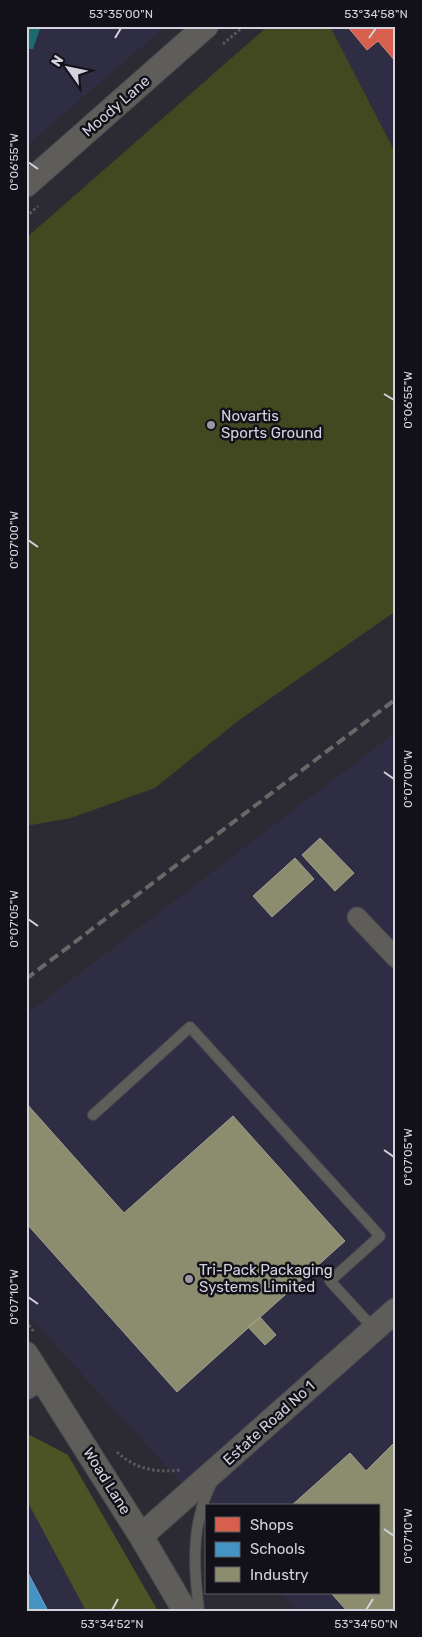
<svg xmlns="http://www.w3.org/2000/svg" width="422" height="1637" font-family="Rubik,sans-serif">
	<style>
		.built { fill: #2f2d43 }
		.green { fill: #42481f }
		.forest { fill: #4c5325 }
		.water { fill: #1b6b71 }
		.shops { fill: #d6604d; stroke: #d58278 }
		.schools { fill: #4393c3; stroke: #6ea6cb }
		.industry { fill: #8c8c6e; stroke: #a1a18f }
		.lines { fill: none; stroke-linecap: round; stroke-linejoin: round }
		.service-casing { stroke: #48474e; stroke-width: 12 }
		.minor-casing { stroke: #48474e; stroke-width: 21 }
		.tertiary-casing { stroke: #48474e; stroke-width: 26 }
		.path { stroke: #5b5958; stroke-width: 3; stroke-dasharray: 2.5 2.5; stroke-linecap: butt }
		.service { stroke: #5f5d5a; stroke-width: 10 }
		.minor { stroke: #5f5d5a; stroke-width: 19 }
		.tertiary { stroke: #5f5d5a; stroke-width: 24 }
		.rail { stroke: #6a6867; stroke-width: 4; stroke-dasharray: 10 5; stroke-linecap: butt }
		.ticks { fill: none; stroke: #d3d2dd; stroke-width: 2 }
		.poi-dot { fill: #9998a2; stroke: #121119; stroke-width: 2 }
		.labels { text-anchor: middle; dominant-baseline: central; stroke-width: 5; stroke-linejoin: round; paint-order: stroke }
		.street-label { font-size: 15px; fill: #d3d2dd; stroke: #121119 }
		.poi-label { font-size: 15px; fill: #d3d2dd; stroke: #121119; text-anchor: start }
		.neatline { fill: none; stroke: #d3d2dd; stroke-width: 2 }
		.ticks-label { font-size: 12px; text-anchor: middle; fill: #d3d2dd }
	</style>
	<rect width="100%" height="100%" fill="#2c2b34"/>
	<path class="built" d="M26,26H166L26,146Z
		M330,26H396V153Z
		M396,732V1611H297L281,1593H378V1506H206V1510L26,1313V1014Z
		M26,1499L86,1611H26Z"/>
	<path class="green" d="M268,26H330L396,154V611L238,721L155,788L71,818L26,826V238Z"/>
	<path class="forest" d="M26,1433L68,1455L158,1611H86L26,1499Z"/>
	<path class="water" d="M26,26H41L33,49H26Z"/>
	<path class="shops" d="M347,26H396V62L378,41L367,50Z"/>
	<path class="schools" d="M26,1569L48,1611H26Z"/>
	<path class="industry" d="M320,838L354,873L335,891L302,855Z
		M295,858L314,879L272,917L253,896Z
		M26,1103L124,1213L233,1116L345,1241L177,1392L26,1223Z
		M260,1317L276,1335L265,1345L248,1327Z
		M396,1441V1611H347L331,1593H378V1506H291L350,1453L366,1471Z"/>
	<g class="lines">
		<g class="service-casing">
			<path id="service" d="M93,1115L190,1027L380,1236L330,1281L374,1329
				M199,1611C195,1578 192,1543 201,1511C203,1501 208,1491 212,1482"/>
		</g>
		<g class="minor-casing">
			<path id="minor" d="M357,917L396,958
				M26,1390L43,1380"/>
		</g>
		<g class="tertiary-casing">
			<path id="tertiary" d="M26,185L206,26
				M26,1354L141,1536L185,1611
				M141,1536L396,1310"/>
		</g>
		<path class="path" d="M223,44L244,26
			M26,217L38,206
			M26,1321L34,1332
			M117,1452C135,1469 156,1473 180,1470"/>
		<use href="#service" class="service"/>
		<use href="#minor" class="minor"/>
		<use href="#tertiary" class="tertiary"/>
		<path class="rail" d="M26,979L396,699"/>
	</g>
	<path class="ticks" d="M115,38L121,28M369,38L376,28M28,162L38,169M384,394L394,400M28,540L38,547M384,772L394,779M28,919L38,926M384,1150L394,1157M28,1297L38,1304M384,1529L394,1536M112,1610L118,1599M366,1610L373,1599"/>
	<g class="poi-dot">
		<circle cx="211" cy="425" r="5"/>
		<circle cx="189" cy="1279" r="5"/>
	</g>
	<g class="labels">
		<g class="street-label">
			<text transform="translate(116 106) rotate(-41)">Moody Lane</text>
			<text transform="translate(269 1423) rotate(-42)">Estate Road No 1</text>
			<text transform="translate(107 1481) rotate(58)">Woad Lane</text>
		</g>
		<g class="poi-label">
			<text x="221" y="416">Novartis<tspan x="221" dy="17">Sports Ground</tspan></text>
			<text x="199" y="1270">Tri-Pack Packaging<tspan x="199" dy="17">Systems Limited</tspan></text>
		</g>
	</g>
	<rect width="422" height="1637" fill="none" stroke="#121119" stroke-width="55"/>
	<rect x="205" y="1504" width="175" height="90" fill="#121119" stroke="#5f5e67"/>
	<rect x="215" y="1517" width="25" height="15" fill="#d6604d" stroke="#5f5e67"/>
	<text x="250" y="1530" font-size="15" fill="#d3d2dd">Shops</text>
	<rect x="215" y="1542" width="25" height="15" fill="#4393c3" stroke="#5f5e67"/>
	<text x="250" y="1554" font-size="15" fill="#d3d2dd">Schools</text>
	<rect x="215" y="1567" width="25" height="15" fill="#8c8c6e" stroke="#5f5e67"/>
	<text x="250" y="1580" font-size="15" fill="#d3d2dd">Industry</text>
	<g transform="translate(68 68) rotate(303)" stroke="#121119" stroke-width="4" paint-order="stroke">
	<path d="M0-4L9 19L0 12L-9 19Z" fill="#d3d2dd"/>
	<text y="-8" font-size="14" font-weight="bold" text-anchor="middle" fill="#d3d2dd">N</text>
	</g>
	<rect x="28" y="28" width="366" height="1582" class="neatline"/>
	<g class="ticks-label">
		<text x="121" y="18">53°35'00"N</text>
		<text x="376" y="18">53°34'58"N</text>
		<text transform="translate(14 162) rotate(-90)" y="4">0°06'55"W</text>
		<text transform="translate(408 400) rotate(-90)" y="4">0°06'55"W</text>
		<text transform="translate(14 540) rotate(-90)" y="4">0°07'00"W</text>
		<text transform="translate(408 779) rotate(-90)" y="4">0°07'00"W</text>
		<text transform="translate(14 919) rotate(-90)" y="4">0°07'05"W</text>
		<text transform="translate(408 1157) rotate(-90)" y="4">0°07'05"W</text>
		<text transform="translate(14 1297) rotate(-90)" y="4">0°07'10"W</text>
		<text transform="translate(408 1536) rotate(-90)" y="4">0°07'10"W</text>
		<text x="112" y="1628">53°34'52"N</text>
		<text x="366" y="1628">53°34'50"N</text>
	</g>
</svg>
